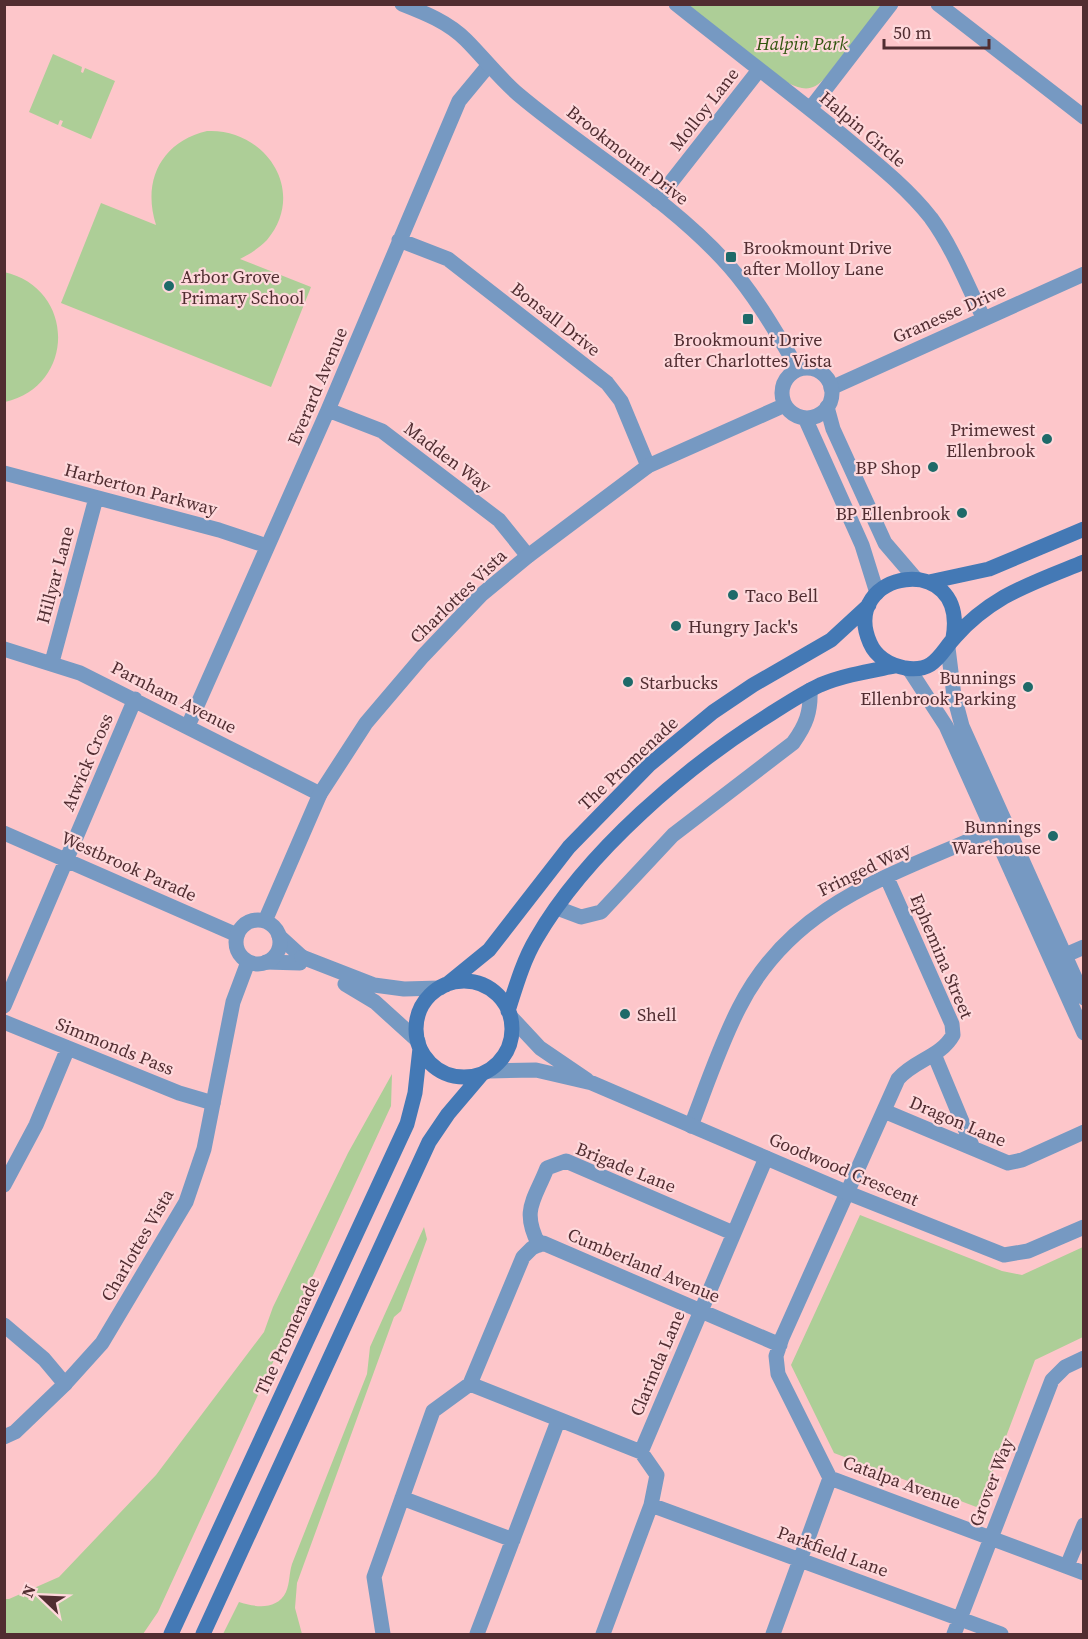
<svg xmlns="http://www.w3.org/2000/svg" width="1088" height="1639" font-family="'Source Serif 4',serif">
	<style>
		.green { fill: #adce97 }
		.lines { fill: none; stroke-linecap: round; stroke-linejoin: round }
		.minor { stroke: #7699c2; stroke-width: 15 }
		.tertiary { stroke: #7699c2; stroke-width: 15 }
		.secondary { stroke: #4479b5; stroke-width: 15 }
		.poi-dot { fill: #1e6a69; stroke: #fed8db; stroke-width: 2 }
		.labels { text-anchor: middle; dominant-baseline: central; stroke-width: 4.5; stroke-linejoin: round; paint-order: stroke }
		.park-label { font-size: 18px; font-style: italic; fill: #31550e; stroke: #fed8db }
		.street-label { font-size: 18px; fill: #512d31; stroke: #fed8db }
		.poi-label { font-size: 18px; fill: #512d31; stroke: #fed8db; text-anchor: start }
	</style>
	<rect width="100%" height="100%" fill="#fdc6ca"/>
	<path class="green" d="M686,5H882L825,78C813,91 804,91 788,83Z
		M53,54L82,67L81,72L83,73L85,68L115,81L91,139L61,126L63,121L60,120L58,125L29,112Z
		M207,131C265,128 308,191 267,240C259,248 250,254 240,259L311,287L271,387L61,303L101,203L156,225C142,181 161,142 207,131Z
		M4,272C76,288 76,386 5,402Z
		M392,1074L391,1106L158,1612L143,1634H5V1599H9L59,1577L156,1475L264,1332L273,1307L348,1153Z
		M860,1215L1002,1271L1022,1275L1083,1247V1337L1035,1360L979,1508L834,1453L791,1365Z
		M424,1227L427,1239L401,1311L394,1317L297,1583L295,1608L302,1634H223L239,1602C254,1607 277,1611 286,1592C290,1583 289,1573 292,1564L367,1374L370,1347Z"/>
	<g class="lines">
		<path class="minor" d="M676,4C731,48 787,90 841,134C872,160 906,186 931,218C953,248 967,285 984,319
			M938,4L1084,117
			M810,109L891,4
			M657,200L759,70
			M399,240L448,259L607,383L621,401L648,466
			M831,388L1084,274
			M328,410L382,431L499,520L528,556
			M4,473L219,530L267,546
			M4,649L80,673L320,794
			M52,662L96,498
			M188,726L328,410L459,101L488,66
			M4,833L237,935
			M887,878L952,1024L953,1035C941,1057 914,1060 898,1079L782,1338L776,1356L778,1374L830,1478L1084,1573
			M557,908L581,917L601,912L673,835L793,743C806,725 811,712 810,690
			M279,936L302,957
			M1054,960L1084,947
			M266,962L300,963
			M4,1006L135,699
			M4,1022L179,1093L213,1103
			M934,1054L973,1148
			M884,1111L1008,1163L1022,1160L1084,1132
			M691,1126C706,1087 720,1045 739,1008C792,902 892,876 993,830
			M4,1185L36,1125L68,1048
			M539,1245C521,1210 534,1201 547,1168L566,1161L733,1233
			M4,1325L44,1359L65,1384
			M470,1384L641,1452L657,1475L651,1505L603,1634
			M641,1452L766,1158
			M402,1498L513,1540
			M651,1505L1001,1634
			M1067,1566L1084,1525
			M383,1634L374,1577L433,1411L470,1384L523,1257L532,1248L543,1243L780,1345
			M477,1634L558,1421
			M773,1634L830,1478
			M954,1634L1052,1380L1065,1367L1084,1358"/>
		<path class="tertiary" d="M402,4C425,13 448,22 466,40C484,58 499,78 519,95C588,153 670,199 730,267C757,298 777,334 798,369
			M782 393a25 25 0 1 1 50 0a25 25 0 1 1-50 0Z
			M827,407L833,429L885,543L915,578
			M805,418L862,545L877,593
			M948,648L954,696L962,726L1084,998
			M909,669L946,726L1084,1033
			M236 942a22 22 0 1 1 44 0a22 22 0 1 1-44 0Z
			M265,921L320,794L366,723L423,656L481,595L528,556L648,466L785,405
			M302,957L374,985L404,989L440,988
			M345,984L375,1002L418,1041
			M511,1017L540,1048L587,1080
			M489,1071L536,1070L592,1083L848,1193L1004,1255L1028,1251L1084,1227
			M4,1437L15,1432L65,1384L102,1343L186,1202L204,1149L233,1002L248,962"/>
		<path class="secondary" d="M929,582L989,569L1084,529
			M953,638C969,549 838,570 870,643C876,657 890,665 905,668C935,673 940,653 955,637C968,622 987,607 1004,597C1029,583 1057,573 1084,562
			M416 1029a48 48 0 1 1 96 0a48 48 0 1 1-96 0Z
			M446,985L489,950L569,847L649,765L713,712L753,685L831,640L869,605
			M508,1011C516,986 523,961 536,939C586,852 688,765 772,713C788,703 803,693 820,685C844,675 870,671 895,666
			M171,1634L407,1124L415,1093L420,1048
			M203,1634L429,1142L448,1114L482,1074"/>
	</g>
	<g class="poi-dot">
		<rect x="725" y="251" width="12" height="12" rx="3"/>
		<circle cx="169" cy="286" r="6"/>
		<rect x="742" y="313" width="12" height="12" rx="3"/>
		<circle cx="1047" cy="439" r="6"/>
		<circle cx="933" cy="467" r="6"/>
		<circle cx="962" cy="513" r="6"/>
		<circle cx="733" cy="595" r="6"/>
		<circle cx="676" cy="626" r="6"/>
		<circle cx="628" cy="682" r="6"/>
		<circle cx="1028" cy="687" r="6"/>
		<circle cx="1053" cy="836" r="6"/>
		<circle cx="625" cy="1014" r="6"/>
	</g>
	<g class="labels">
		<g class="park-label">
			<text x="802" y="43">Halpin Park</text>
		</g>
		<g class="street-label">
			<text transform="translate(704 109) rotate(-52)">Molloy Lane</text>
			<text transform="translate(863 129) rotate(40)">Halpin Circle</text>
			<text transform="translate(628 155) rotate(38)">Brookmount Drive</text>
			<text transform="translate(949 313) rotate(-24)">Granesse Drive</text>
			<text transform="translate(556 319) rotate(38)">Bonsall Drive</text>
			<text transform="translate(317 386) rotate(-67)">Everard Avenue</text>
			<text transform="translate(448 457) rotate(37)">Madden Way</text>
			<text transform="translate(141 489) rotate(15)">Harberton Parkway</text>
			<text transform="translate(55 575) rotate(-75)">Hillyar Lane</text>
			<text transform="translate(458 596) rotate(-44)">Charlottes Vista</text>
			<text transform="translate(174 697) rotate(27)">Parnham Avenue</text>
			<text transform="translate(87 762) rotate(-67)">Atwick Cross</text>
			<text transform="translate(628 763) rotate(-43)">The Promenade</text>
			<text transform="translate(129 866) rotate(24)">Westbrook Parade</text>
			<text transform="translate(864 869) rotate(-26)">Fringed Way</text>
			<text transform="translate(942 956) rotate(67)">Ephemina Street</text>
			<text transform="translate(115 1046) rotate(22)">Simmonds Pass</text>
			<text transform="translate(958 1121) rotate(23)">Dragon Lane</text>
			<text transform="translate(626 1167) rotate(22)">Brigade Lane</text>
			<text transform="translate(844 1169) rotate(23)">Goodwood Crescent</text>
			<text transform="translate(137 1245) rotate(-60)">Charlottes Vista</text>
			<text transform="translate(644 1265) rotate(23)">Cumberland Avenue</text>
			<text transform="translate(287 1336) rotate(-65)">The Promenade</text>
			<text transform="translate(657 1363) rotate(-67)">Clarinda Lane</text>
			<text transform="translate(902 1482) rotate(20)">Catalpa Avenue</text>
			<text transform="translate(991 1482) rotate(-69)">Grover Way</text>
			<text transform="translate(833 1551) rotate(20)">Parkfield Lane</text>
		</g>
		<g class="poi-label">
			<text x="743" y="247">Brookmount Drive<tspan x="743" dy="21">after Molloy Lane</tspan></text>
			<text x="181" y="276">Arbor Grove<tspan x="181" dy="21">Primary School</tspan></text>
			<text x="748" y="339" text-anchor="middle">Brookmount Drive<tspan x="748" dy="21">after Charlottes Vista</tspan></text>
			<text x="1035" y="429" text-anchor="end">Primewest<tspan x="1035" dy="21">Ellenbrook</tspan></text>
			<text x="921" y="467" text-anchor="end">BP Shop</text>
			<text x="950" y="513" text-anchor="end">BP Ellenbrook</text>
			<text x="745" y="595">Taco Bell</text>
			<text x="688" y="626">Hungry Jack's</text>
			<text x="1016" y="677" text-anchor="end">Bunnings<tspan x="1016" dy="21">Ellenbrook Parking</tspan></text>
			<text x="640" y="682">Starbucks</text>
			<text x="1041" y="826" text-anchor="end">Bunnings<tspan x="1041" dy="21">Warehouse</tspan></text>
			<text x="637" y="1014">Shell</text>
		</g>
	</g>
	<rect width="1088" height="1639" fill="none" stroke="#512d31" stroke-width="12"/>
	<g transform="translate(42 1597) rotate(293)" stroke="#fed8db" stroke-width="4.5" paint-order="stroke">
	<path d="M0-4.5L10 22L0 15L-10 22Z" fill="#512d31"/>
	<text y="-9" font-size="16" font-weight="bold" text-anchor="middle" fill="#512d31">N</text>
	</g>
	<path d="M884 39v9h105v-9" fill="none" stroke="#512d31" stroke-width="3"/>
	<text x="893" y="39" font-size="18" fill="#512d31" stroke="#fed8db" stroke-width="4.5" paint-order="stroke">50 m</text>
</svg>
